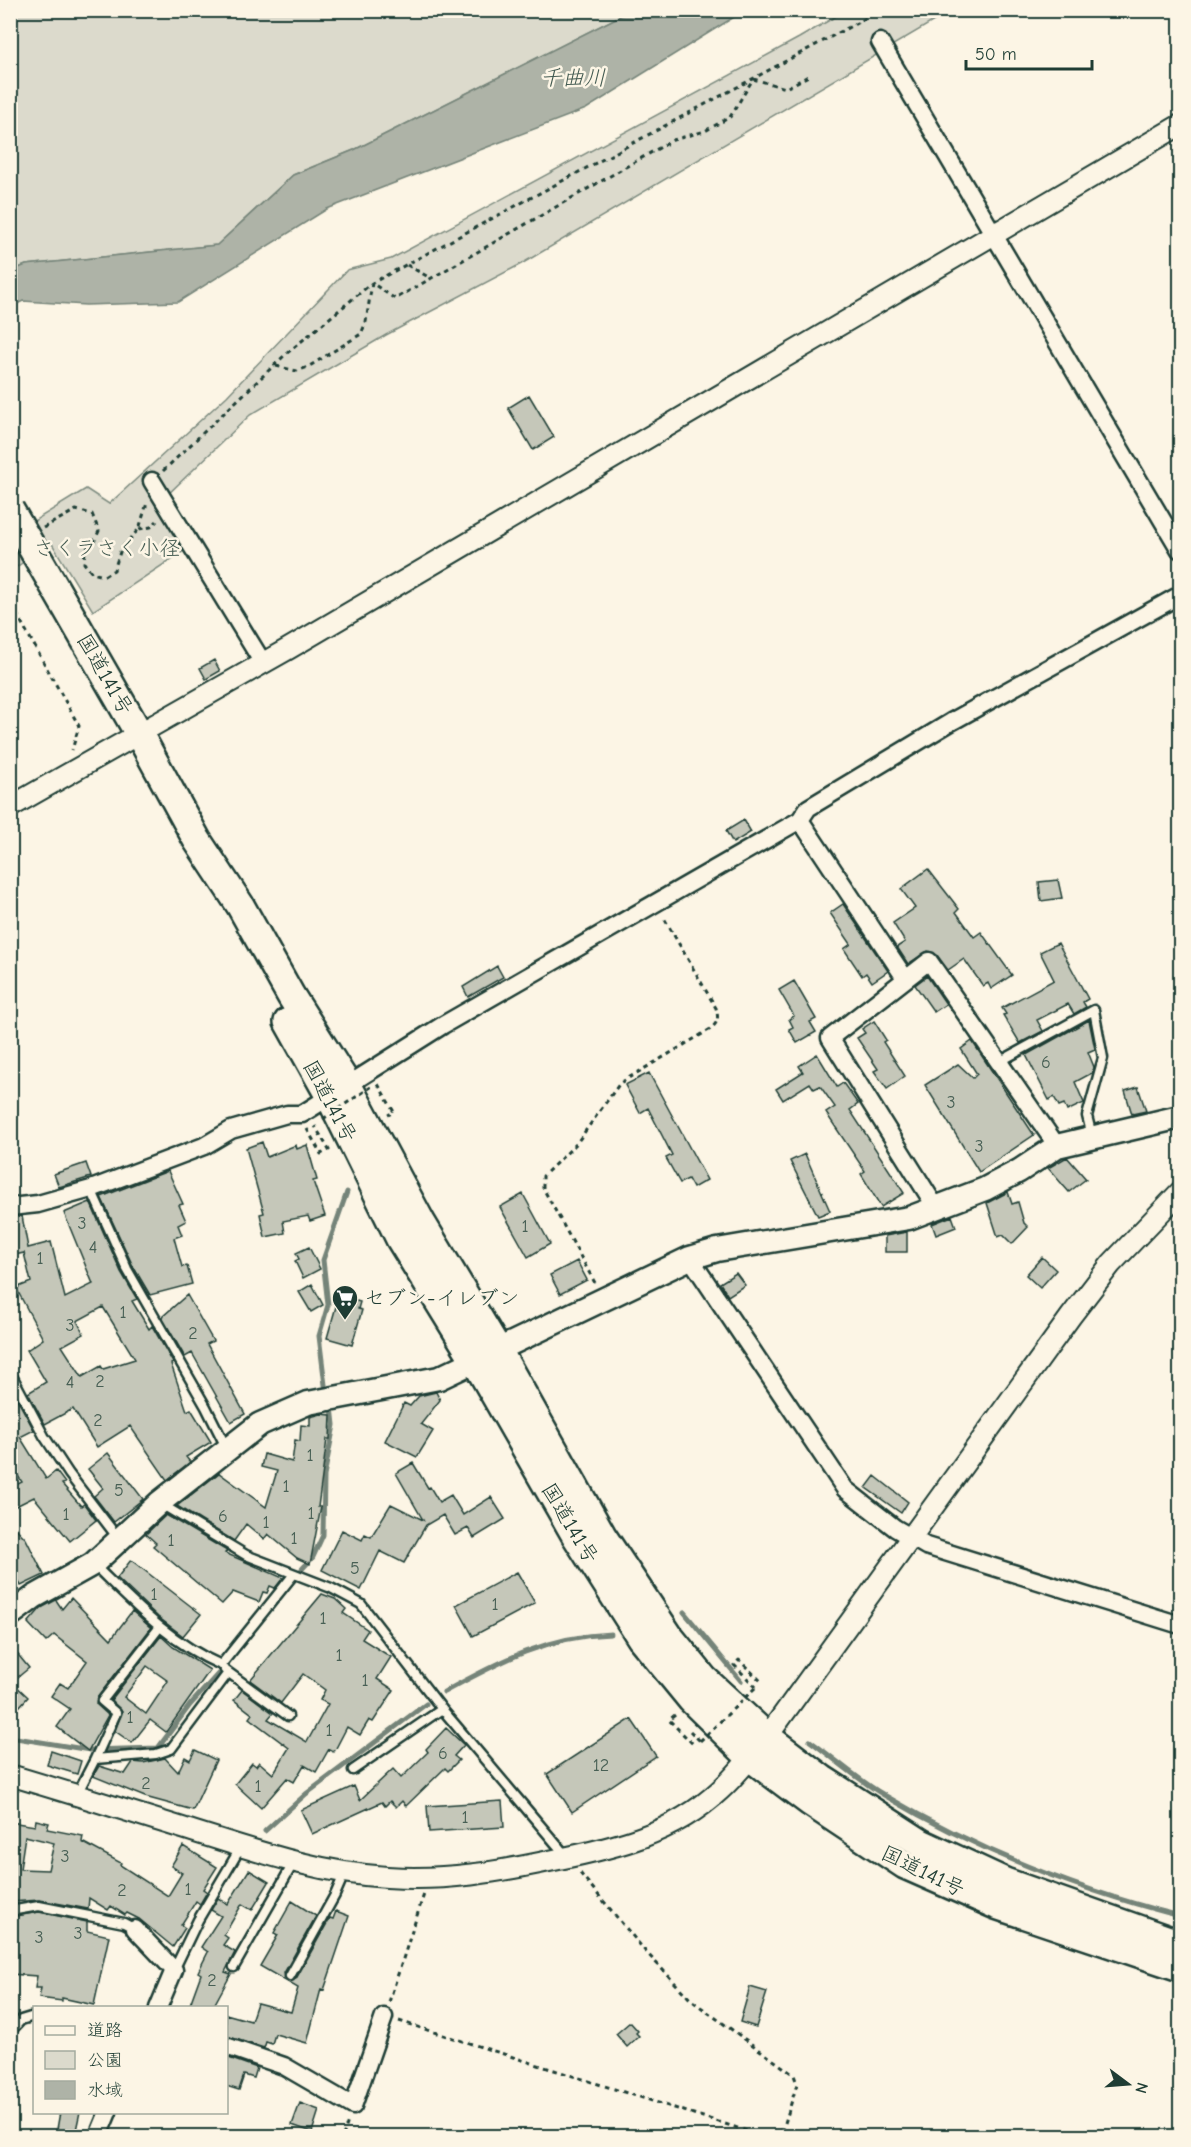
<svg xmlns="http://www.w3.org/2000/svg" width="1191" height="2147" font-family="'Comic Neue','Klee One',sans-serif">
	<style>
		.green { fill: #dcdacc; stroke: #7e8c80; stroke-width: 1.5 }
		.water { fill: #aeb3a7; stroke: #758479; stroke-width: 1.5 }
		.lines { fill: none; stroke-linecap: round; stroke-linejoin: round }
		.stream { stroke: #758479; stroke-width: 5 }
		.building { fill: #c5c7b9; stroke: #1f3d34; stroke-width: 1.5; fill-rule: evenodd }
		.service-casing { stroke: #1f3d34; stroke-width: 13 }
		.minor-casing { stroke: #1f3d34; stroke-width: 21 }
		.tertiary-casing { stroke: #1f3d34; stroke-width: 24 }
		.secondary-casing { stroke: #1f3d34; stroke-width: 27 }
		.trunk-casing { stroke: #1f3d34; stroke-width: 32 }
		.path { stroke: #1f3d34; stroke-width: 3; stroke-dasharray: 4.5 4.5; stroke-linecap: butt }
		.service { stroke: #fcf5e5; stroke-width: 8 }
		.minor { stroke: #fcf5e5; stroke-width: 16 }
		.tertiary { stroke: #fcf5e5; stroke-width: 20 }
		.secondary { stroke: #fcf5e5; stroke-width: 22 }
		.trunk { stroke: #fcf5e5; stroke-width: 27 }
		.trunk-bridge-casing { stroke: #1f3d34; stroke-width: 32; stroke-linecap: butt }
		.path-bridge { stroke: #1f3d34; stroke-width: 3; stroke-dasharray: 4.5 4.5; stroke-linecap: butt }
		.trunk-bridge { stroke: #fcf5e5; stroke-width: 27 }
		.labels { text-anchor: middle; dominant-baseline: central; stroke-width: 5; stroke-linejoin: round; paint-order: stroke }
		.number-label { font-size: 18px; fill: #486055 }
		.park-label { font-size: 21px; fill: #455c52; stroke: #fcf5e5 }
		.street-label { font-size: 21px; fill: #1f3d34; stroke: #fcf5e5 }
		.poi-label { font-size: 21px; fill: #1f3d34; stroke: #fcf5e5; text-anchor: start }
		.water-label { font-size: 22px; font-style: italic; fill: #435a51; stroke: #fcf5e5 }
	</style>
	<rect width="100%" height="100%" fill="#fcf5e5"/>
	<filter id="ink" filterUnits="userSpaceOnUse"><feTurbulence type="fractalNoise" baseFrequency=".0167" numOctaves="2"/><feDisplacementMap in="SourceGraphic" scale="12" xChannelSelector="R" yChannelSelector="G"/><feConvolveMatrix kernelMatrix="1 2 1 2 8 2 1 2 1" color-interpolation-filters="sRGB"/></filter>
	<g filter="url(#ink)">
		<path class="green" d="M11,11H630L354,150L293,175L217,245L26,265L11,271Z
			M845,11H951L523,263L386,335L250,415L160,502L187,549L93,611L51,542L11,571V535L86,489L109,504L227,396L347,270L391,259L799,38Z"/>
		<path class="water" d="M630,11H744L586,109L327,209L178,302L86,305L23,301L11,307V271L26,265L217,245L293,175L354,150Z"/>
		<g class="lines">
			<path class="stream" d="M325,1385L319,1336L328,1305L323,1260L347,1192
				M302,1569L313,1557L323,1535L324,1476L334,1425L332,1407
				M684,1612L741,1681
				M444,1692C499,1662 546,1636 611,1634
				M10,1737L90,1750L158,1748L190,1705L218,1674
				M810,1741C834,1758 858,1780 884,1795C975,1849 1078,1890 1180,1916
				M265,1831L306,1794L426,1704"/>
		</g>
		<path class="building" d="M529,395L554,437L533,450L508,408Z
			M214,660L220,671L206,679L200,668Z
			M744,820L751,832L733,843L726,831Z
			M928,869L959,909L956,912L974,937L981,932L1012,975L991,989L988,983L983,986L964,959L948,970L937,955L928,951L908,964L897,947L905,942L893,923L915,908L901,889Z
			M1058,880L1062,898L1041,901L1039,882Z
			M843,904L888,971L872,982L866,973L862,976L844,949L851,944L830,913Z
			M1058,943L1088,999L1083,1002L1086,1007L1074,1014L1068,1004L1037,1020L1043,1031L1020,1043L1003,1015L1006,1014L1002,1008L1054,980L1040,952Z
			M497,966L503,977L468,997L463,987Z
			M927,976L946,1004L934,1012L915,985Z
			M794,981L816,1019L810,1022L816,1032L797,1043L789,1029L793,1027L789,1019L794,1016L779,990Z
			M1089,1020L1095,1049L1088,1052L1094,1067L1092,1073L1075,1082L1084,1103L1067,1111L1064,1104L1059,1106L1054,1097L1049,1100L1026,1055Z
			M874,1021L886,1040L883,1042L905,1076L887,1089L874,1071L878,1069L857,1038L865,1033L862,1029Z
			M972,1041L1034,1135L979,1172L925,1085L958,1064L973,1078L977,1074L961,1049Z
			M817,1054L837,1087L843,1083L858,1104L850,1110L904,1193L881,1207L861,1174L865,1171L826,1113L835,1107L820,1086L814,1089L810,1083L783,1100L776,1089L803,1072L799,1066Z
			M649,1073L707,1180L693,1188L688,1179L680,1183L666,1158L672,1155L648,1108L640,1113L625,1085Z
			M1138,1087L1146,1111L1132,1114L1125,1091Z
			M262,1142L267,1157L296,1145L297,1149L307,1145L317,1180L313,1181L325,1216L310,1221L308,1216L283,1221L285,1233L265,1237L260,1214L264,1213L246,1148Z
			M805,1154L830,1211L818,1216L790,1161Z
			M1067,1157L1086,1179L1069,1192L1048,1168Z
			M86,1163L91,1177L59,1187L54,1174Z
			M168,1171L183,1204L179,1205L186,1221L178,1225L182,1235L174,1238L182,1267L187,1266L192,1284L150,1295L133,1266L101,1197Z
			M1008,1192L1012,1204L1018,1202L1024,1223L1028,1227L1012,1244L1003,1235L998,1237L987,1203Z
			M523,1194L550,1244L528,1257L500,1207Z
			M90,1202L121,1272L137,1299L132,1301L149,1329L152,1326L173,1363L171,1364L187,1411L191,1409L211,1442L186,1457L190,1462L167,1480L130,1426L97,1447L73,1409L45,1424L28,1393L46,1382L27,1350L43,1339L16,1288L31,1282L24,1253L10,1256V1217L22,1216L28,1248L51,1242L65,1298L93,1284L64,1213ZM103,1307L135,1359L103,1369L101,1366L82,1377L62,1346L84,1334L77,1321Z
			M952,1216L956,1227L936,1235L932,1224Z
			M907,1232V1252H885V1236Z
			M309,1247L320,1269L303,1278L295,1261L299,1259L296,1253Z
			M1042,1257L1056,1270L1040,1288L1026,1275Z
			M577,1261L587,1280L560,1294L550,1275Z
			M736,1273L745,1285L728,1296L720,1283Z
			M312,1284L323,1305L311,1312L299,1292Z
			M187,1295L213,1341L207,1344L245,1414L231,1422L192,1353L185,1357L162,1317Z
			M339,1296L360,1302L358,1309L362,1310L352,1345L327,1338Z
			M436,1392L440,1400L421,1424L433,1431L417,1457L385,1441L404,1403L410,1406L419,1396Z
			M17,1399L34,1430L20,1437L46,1479L56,1471L65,1483L62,1484L81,1506L84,1504L96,1520L70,1541L34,1497L10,1509V1488L22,1482L10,1464V1404Z
			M321,1414L331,1415L330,1439H327L318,1507H321L310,1564L297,1558L268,1534L264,1539L246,1524L234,1541L177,1506L219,1473L266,1507L277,1471L261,1467L264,1454L292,1462L295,1440L300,1441L301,1425L310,1426V1417Z
			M108,1453L143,1499L114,1522L94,1496L103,1488L88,1469Z
			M413,1463L428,1488L430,1487L439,1502L451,1495L463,1515L491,1497L505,1519L474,1538L468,1528L455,1535L443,1515L426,1525L404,1563L380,1551L361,1590L322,1570L342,1530L362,1540L365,1534L371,1537L391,1504L423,1520L396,1473Z
			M875,1476L908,1502L901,1513L866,1488Z
			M166,1515L227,1551L225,1553L283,1578L275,1588L270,1586L267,1593L263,1592L259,1602L233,1592L222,1604L153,1546L156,1543L146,1534Z
			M10,1522L26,1539L44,1575L21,1586L10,1563Z
			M131,1560L201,1614L183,1636L158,1617L117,1578Z
			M517,1572L535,1603L473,1636L456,1605Z
			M322,1594L335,1599L346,1609L343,1613L368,1630L362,1639L391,1657L377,1679L394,1690L373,1722L369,1720L360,1735L347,1727L334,1752L329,1749L316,1772L304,1765L294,1782L287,1778L261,1808L235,1784L252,1763L256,1766L259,1762L273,1774L289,1748L249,1718L252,1714L234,1700L242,1690L273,1713L268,1719L307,1742L328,1704L320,1700L325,1690L303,1674L281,1703L250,1680Z
			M71,1598L111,1639L132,1611L151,1628L97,1698L96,1704L108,1715L88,1751L57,1727L70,1709L51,1696L60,1683L68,1688L87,1661L54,1635L46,1642L28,1623L41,1608L56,1600L62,1609Z
			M161,1636L173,1647L210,1670L166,1732L150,1720L132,1743L115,1731L122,1712L111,1700ZM147,1666L168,1681L146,1714L124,1697Z
			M10,1645L29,1668L12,1682L28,1697L10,1717Z
			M631,1719L656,1756L572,1812L547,1774Z
			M446,1728L464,1745L454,1756L459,1760L448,1771L445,1768L406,1806L402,1801L396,1807L390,1801L385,1806L382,1802L312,1834L301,1810L354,1786L360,1800L393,1769L401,1778L428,1752L426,1749Z
			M195,1750L216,1760L193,1810L145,1797L93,1776L99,1766L125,1774L133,1762L143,1763L165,1758L178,1772L185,1757L190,1760Z
			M51,1751L81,1761L77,1774L47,1765Z
			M502,1801L504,1827L429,1832L427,1806Z
			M36,1820L49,1823L47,1829L83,1836L82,1842L121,1863L120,1865L168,1896L182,1873L171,1866L183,1846L217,1867L203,1889L207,1892L200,1904L196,1901L181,1925L185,1928L173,1947L139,1919L127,1913L125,1915L111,1906L108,1910L89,1898L88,1909L40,1900L10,1902V1822L35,1826ZM25,1836L54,1843L48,1870L20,1869Z
			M249,1870L269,1882L252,1910L242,1904L224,1935L228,1938L223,1945L235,1952L225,1972L231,1974L213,2007H189L201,1974L198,1972L208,1952L201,1947L221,1916L211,1910L218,1898L228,1904Z
			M292,1901L316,1916L284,1973L287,1982L296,1979L330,1918L333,1919L336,1911L349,1916L324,1990L321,1989L307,2043L275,2034L272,2044L266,2042L264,2048L226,2036V2014L251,2021L257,2003L291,2012L298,1988L260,1966L278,1935L274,1933Z
			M39,1912L87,1922V1931L109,1936L94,2005L62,1998V2001L39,1998L41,1988H35L37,1976L10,1974V1936L15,1937L16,1916Z
			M750,1987L767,1992L756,2027L740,2022Z
			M630,2022L638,2031L636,2033L639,2036L627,2047L616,2034Z
			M226,2057L257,2068L254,2078L244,2075L239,2090L226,2086Z
			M300,2103L319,2110L312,2132L292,2125Z
			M60,2112H80L76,2130L72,2129L71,2132L57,2129Z"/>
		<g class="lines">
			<g class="service-casing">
				<path id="service" d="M999,1062L1094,1010L1103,1058L1087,1116L1092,1136
					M91,1189L127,1269L206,1407L227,1449
					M10,1372L44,1436L69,1474L118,1538
					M161,1504L246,1555L331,1588L361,1604L442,1709L567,1857
					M95,1566C134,1604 170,1643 221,1665L294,1574
					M225,1670L288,1716
					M95,1759L116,1713L102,1701L159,1628
					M353,1770L442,1709
					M77,1794L95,1759L156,1754L171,1749L228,1673
					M10,1911L39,1906L124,1923L135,1929
					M234,1967L294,1862
					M174,1970L198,1920L241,1847
					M290,1976L335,1895L345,1872
					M10,2032L21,2020L34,2016"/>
			</g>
			<g class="minor-casing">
				<path id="minor" d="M880,42L1180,550
					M152,481L263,663
					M800,820L905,978
					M10,1207L38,1204L91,1189L204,1146L231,1130L287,1114H302L443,1025L800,820L808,808L951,722L1180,595
					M937,1209L830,1038L929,961L1057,1146
					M690,1258L845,1489L895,1528L926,1546L1180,1625
					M135,1929L174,1970L158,2008
					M226,2046L284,2066L353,2106L384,2017
					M98,2136L108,2112"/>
			</g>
			<g class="tertiary-casing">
				<path id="tertiary" d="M10,807L288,649L1180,125
					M10,1775C70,1793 129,1811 189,1830C253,1850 319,1873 387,1877C445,1881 498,1872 554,1860C614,1848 673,1834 719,1791C737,1775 752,1755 767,1737L1071,1316L1111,1264L1180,1192"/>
			</g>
			<g class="secondary-casing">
				<path id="secondary" d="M10,1615L34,1597L93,1564L159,1503L260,1424L308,1403L439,1378L690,1258L717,1250L909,1218L985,1189L1019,1171L1057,1146L1180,1117"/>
			</g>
			<g class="trunk-casing">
				<path id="trunk" d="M35,553L138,732L197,840L240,905L291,996L348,1086L421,1222L499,1352L603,1537L669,1636L704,1679L767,1737L822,1779L921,1843L1005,1882L1180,1944
					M288,1022L330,1097L400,1239L476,1362L576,1536L641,1638L691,1699L750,1757L810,1802L905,1865L996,1905L1180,1967"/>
			</g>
			<path class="path" d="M407,265L432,279
				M276,366L297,371L308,367L361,334L366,322L372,283L395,299L673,140L705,131L730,117L753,79L786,88L810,75
				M163,471L286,354L372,283L881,10
				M43,528L76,510L92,514L99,531L94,542L85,550L84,563L92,573L104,576L114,570L121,549L139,529L147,503
				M139,529L151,527L157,521
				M10,609H14L79,726L72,750
				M378,1084L394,1112L388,1115
				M307,1129L321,1154L329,1150L315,1126
				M595,1283L543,1188V1176L576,1144L620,1083L709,1030C718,1023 719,1019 716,1008L664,918
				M756,1687L734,1665L739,1660L763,1683
				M675,1715L669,1720L693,1744
				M690,1731L700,1741
				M580,1873L646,1952L691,2000L794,2075L797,2084L781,2136
				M389,2002L424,1894
				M399,2021L763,2136
				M343,2136L348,2121"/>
			<use href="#service" class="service"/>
			<use href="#minor" class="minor"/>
			<use href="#tertiary" class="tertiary"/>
			<use href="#secondary" class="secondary"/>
			<use href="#trunk" class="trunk"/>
			<g class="trunk-bridge-casing">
				<path id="trunk-bridge" d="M10,510L35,553"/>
			</g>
			<path class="path-bridge" d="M323,1119L371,1087
				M700,1741L756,1687"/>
			<use href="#trunk-bridge" class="trunk-bridge"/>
		</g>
	</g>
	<defs>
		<g id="supermarket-pin" transform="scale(1.35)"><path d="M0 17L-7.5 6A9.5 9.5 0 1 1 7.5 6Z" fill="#1f3d34" stroke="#fcf5e5"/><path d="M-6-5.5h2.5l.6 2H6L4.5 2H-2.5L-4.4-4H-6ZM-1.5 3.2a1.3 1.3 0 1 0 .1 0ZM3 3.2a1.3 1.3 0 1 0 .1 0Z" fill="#fff"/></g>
	</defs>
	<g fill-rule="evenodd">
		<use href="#supermarket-pin" x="345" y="1298"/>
	</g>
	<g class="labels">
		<g class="number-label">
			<text x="1046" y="1062">6</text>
			<text x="951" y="1102">3</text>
			<text x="979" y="1146">3</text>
			<text x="82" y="1223">3</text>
			<text x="525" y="1226">1</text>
			<text x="93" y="1247">4</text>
			<text x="40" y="1258">1</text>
			<text x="123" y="1312">1</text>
			<text x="70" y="1325">3</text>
			<text x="193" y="1333">2</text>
			<text x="100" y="1381">2</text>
			<text x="70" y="1382">4</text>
			<text x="98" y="1420">2</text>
			<text x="310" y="1455">1</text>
			<text x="286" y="1486">1</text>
			<text x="119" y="1490">5</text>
			<text x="311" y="1513">1</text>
			<text x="66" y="1514">1</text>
			<text x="223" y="1516">6</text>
			<text x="266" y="1522">1</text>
			<text x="294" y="1538">1</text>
			<text x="171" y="1540">1</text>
			<text x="355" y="1568">5</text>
			<text x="154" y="1594">1</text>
			<text x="495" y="1604">1</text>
			<text x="323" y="1618">1</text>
			<text x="339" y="1655">1</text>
			<text x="365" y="1680">1</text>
			<text x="130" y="1717">1</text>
			<text x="329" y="1730">1</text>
			<text x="443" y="1753">6</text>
			<text x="601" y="1765">12</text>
			<text x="146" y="1783">2</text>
			<text x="258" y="1786">1</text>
			<text x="465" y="1817">1</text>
			<text x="65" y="1856">3</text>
			<text x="188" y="1889">1</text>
			<text x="122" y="1890">2</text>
			<text x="78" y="1933">3</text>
			<text x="39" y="1937">3</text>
			<text x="212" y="1980">2</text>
		</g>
		<g class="park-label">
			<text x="107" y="548">さくラさく小径</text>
		</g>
		<g class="street-label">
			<text transform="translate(105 674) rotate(60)">国道141号</text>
			<text transform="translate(330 1101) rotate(62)">国道141号</text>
			<text transform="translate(570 1523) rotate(59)">国道141号</text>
			<text transform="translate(923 1871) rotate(26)">国道141号</text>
		</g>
		<g class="poi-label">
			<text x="364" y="1298">セブン-イレブン</text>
		</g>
		<g class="water-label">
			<text x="573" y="78">千曲川</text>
		</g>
	</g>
	<rect width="1191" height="2147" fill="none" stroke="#fcf5e5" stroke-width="36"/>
	<rect x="18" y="18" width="1155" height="2111" fill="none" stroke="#1f3d34" stroke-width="2" filter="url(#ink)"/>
	<rect x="33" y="2006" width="195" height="108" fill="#fcf5e5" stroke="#a4ab9e" stroke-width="1.5"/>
	<rect x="45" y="2026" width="30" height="9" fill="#fcf5e5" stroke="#a4ab9e" stroke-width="1.5"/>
	<text x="87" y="2036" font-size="18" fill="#1f3d34">道路</text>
	<rect x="45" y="2051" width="30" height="18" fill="#dcdacc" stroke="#a4ab9e" stroke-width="1.5"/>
	<text x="87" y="2066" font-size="18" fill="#1f3d34">公園</text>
	<rect x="45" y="2081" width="30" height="18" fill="#aeb3a7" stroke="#a4ab9e" stroke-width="1.5"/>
	<text x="87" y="2096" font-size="18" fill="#1f3d34">水域</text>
	<g transform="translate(1128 2084) rotate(106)" stroke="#fcf5e5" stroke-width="4.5" paint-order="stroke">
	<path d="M0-4.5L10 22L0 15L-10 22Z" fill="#1f3d34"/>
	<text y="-9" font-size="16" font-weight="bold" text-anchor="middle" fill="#1f3d34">N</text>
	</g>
	<path d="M966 60v9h126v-9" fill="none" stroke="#1f3d34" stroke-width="3"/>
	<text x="975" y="60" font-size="18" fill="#1f3d34" stroke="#fcf5e5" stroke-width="4.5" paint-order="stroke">50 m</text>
</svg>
